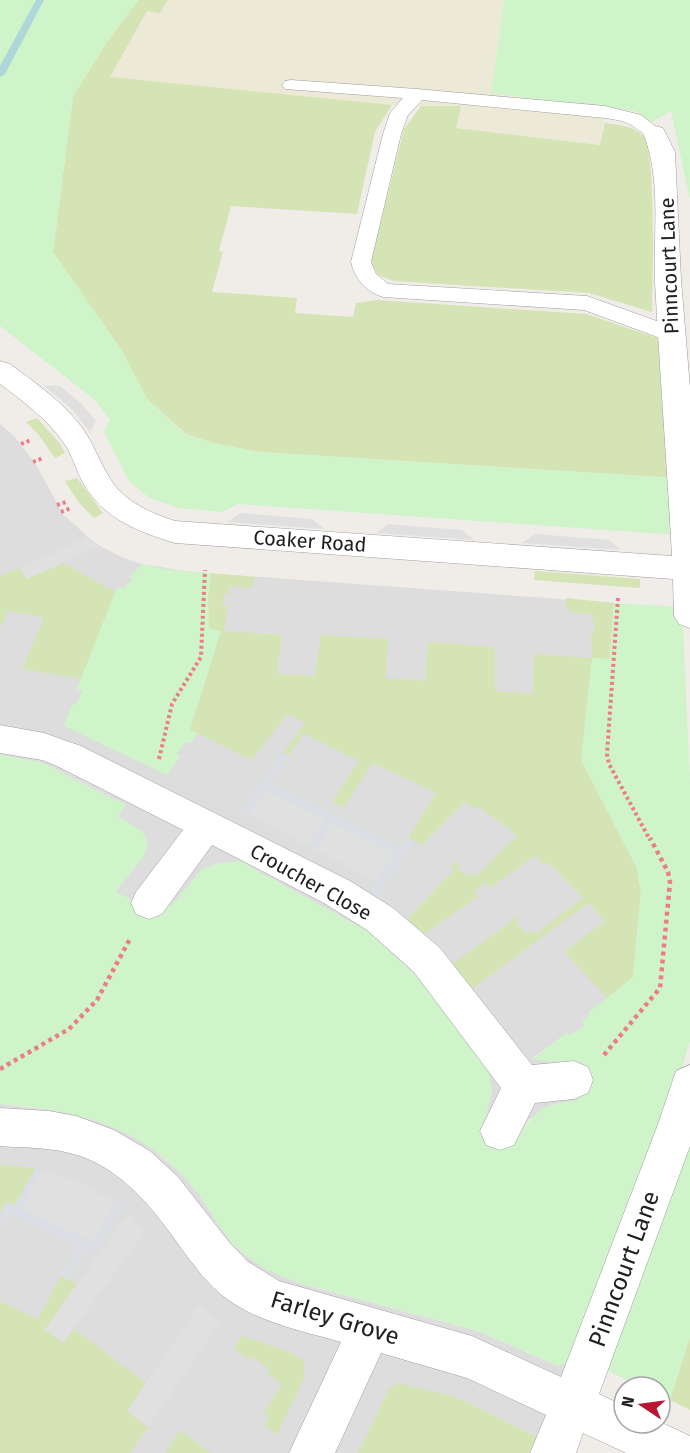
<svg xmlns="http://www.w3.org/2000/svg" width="690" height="1453" font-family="'Fira Sans',sans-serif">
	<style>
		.residential { fill: #deddde }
		.farmland { fill: #ecead6 }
		.grass { fill: #d4e4b4 }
		.park { fill: #cff4ca }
		.parking { fill: #e0e0e0 }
		.plaza { fill: #dcdee5 }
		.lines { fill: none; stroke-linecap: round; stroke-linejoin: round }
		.stream { fill: #add7d9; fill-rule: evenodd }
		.service-casing { stroke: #9d9d9d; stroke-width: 1 }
		.minor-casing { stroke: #9d9d9d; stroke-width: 1 }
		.path-far1 { stroke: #ec7d86; stroke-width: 4; stroke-dasharray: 3 3; stroke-linecap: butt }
		.path { stroke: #ec7d86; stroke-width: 4.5; stroke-dasharray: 4 4; stroke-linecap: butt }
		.service { fill: #fff; fill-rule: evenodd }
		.minor { fill: #fff; fill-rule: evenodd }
		.labels { text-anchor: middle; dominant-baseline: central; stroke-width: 4.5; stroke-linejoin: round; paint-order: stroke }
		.street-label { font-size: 20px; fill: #202020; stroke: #fff }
		.near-street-label { font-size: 24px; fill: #202020; stroke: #fff }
	</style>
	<rect width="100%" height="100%" fill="#f0ece8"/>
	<path class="residential" d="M0,424L15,437L35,463L63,514L88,537L100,546L124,558L142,564L192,572L614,603L581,760L637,868L633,978L589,1012L591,1014L585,1025L570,1036L567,1033L533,1058L555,1063L576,1075L579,1100L529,1119L518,1139L482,1125L492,1092L171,906L153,911L115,892L144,855L143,832L117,816L125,805L43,763L0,755Z
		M0,1104L71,1112L119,1129L149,1146L181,1173L196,1190L234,1246L298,1283L478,1331L558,1366L578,1358L541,1453H0Z"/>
	<path class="farmland" d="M168,0H504L491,93L606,106L601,145L455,128L461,106L392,105L110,77L147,11L160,13Z"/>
	<path class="grass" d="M138,0H168L160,13L147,11L110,77L392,105L375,132L357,214L231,206L219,251L223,252L212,292L297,298L295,313L353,317L356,303L377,300L586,314L666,341L675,478L260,452L213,443L186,434L147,399L122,351L53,252L73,96L107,42Z
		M421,106H461L456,128L600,145L605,123C617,125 634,125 643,136C657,153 652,283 652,312L589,293L394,281L378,275L371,262L404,129Z
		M37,418L60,444L65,453L55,458L38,434L26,422Z
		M77,478L103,513L94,518L79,503L65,481Z
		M64,563L115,592L82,679L22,669L44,617L8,611L0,628V576L19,568L27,579Z
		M535,571L640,579V588L534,580Z
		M211,573L256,577L251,588L230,587L229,594H224L223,606H228L224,631L282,635L277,674L315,676L321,635L388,639L386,678L425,681L428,642L495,647V691L533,694L534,654L592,658L591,633L595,632L592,614L570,612L569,607H565L566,598L614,603L610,659H592L581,760L637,868L641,892L633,978L608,998L564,952L605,921L589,903L472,989L452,964L511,922L509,920L516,916L519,919L515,922L526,933L531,930L535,934L583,898L548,862L544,865L535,856L490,888L485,883L474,891L479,896L424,934L407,919L454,870L451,866L456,861L460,864L457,868L468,876L472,873L477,876L517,835L479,807L475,809L465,802L422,845L408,838L436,793L373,763L344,807L332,802L359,761L304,734L289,755L283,753L305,723L287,714L252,760L190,730L221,631L209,629L208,597Z
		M0,1165L36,1168L15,1206L6,1202L0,1214Z
		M61,1276L77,1284L45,1329L63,1343L74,1329L146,1383L127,1411L148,1427L130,1453H0V1301L38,1319Z
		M242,1336C258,1342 295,1351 304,1362V1378L277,1435L264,1425L269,1417L263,1414L282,1384L267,1373L269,1369L251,1356L249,1360L234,1349Z
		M690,1336V1410L670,1400Z
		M396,1384H402L449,1395L468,1403L546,1442L541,1453H358L388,1390Z
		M180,1430L211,1453H165Z"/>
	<path class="park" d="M0,0H138L107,42L73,96L53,252L122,351L147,399L185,434L213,443L260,452L675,478L678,535L238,504L222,512L178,508L148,497L129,481L104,432L110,420L95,400L0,326Z
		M504,0H690V200L671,111L652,122L634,111L491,93Z
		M142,564L165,569L211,573L208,597L209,628L221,631L190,730L198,733L190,743L186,742L176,754L181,756L167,775L64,726L72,704L76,705L82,691L77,689L115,592L119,587L123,589L132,580L129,577Z
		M614,603L682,607L690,782V1040L667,1122L578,1358L558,1366L478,1331L298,1283C275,1274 253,1264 235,1246C219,1230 210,1207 195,1190C145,1126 77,1110 0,1104V755L43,763L126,805L118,816L143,832L148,844L144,855L116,892L153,911L158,900L171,906L201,870L214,864L240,861L367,931L424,983L486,1067C495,1089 491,1103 482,1125L518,1139C537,1107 543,1104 579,1100L576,1075L555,1063L533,1059L567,1033L570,1036L585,1025L582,1021L591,1014L589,1012L633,977L641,892L637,868L581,760L592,658L610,659Z
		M690,1120V1336L670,1400L660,1396V1387H642L604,1369Z"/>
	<path class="parking" d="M43,385L60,386L81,403L96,421L90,432L71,408Z
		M240,513L312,519L324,529L227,522Z
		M388,524L462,530L474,540L376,533Z
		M535,534L609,540L621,550L522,543Z
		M88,537L100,546L27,579L19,568Z
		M266,790L325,819L307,845L248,815Z
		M333,822L395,853L376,882L315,849Z
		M43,1170L79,1182L115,1202L94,1242L21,1209Z
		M129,1213L145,1232L63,1343L45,1329Z
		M199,1306L220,1322L148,1427L127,1411Z"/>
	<path class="plaza" d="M283,753L289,755L270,783L402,848L408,838L414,841L377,898L369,893L395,853L333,823L315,849L307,845L325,819L266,790L248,815L240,811Z
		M36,1168L43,1170L21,1209L94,1242L115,1202L122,1207L98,1253L86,1248L69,1280L61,1276L77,1244L9,1213L0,1229V1214L6,1202L15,1205Z"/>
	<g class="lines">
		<path class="stream" d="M36,0H44L5,74L0,77V66Z"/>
		<g class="service-casing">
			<path id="service" d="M291,80L417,89L605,106L641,115L664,133L662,137C646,141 639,127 625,122C619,120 612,119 605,118L422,100L408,115L401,134L371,262L376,274L388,284L587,296L679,329L682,334L679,339L671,341L663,339L584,310L383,297C366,292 355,279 351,262L383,134L390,113L403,98L285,89L282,85L285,81Z"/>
		</g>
		<g class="minor-casing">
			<path id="minor" d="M655,126L663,128L675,152L681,280L690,388V628L679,624L674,616L673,579L175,543C136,531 102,518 82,481C76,469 72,455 64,443C47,419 23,401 0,384V361L10,364C33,381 57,398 76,420C92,438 98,460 111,480C125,502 151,513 175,521L672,556C667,465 660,374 655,282C653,234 662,179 643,133L647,128Z
				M0,725L44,733L81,746L350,881L393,908L440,948L532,1065L574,1061L588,1067L593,1080L588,1093L574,1099L535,1103L514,1145L500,1150L486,1145L480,1131L501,1088L414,972L367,930L324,903L212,845L162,914L149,919L136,914L131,903L136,892L183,830L57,766L42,760L0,753Z
				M690,1065V1146L599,1394L624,1406V1423L660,1422L690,1436V1453H626L583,1433L576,1453H530L546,1415L467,1378L381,1353L335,1453H289L341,1342C299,1330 250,1321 216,1290C196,1271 181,1247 165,1226C143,1196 113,1166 77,1155C53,1147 25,1148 0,1146V1108L49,1111L76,1116L114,1130L150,1151L178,1177L229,1242L247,1261L279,1281L472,1336L561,1377L657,1127L676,1071Z"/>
		</g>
		<path class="path-far1" d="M21,444L31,440
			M33,462L43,458
			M57,505L66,502
			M61,512L71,508
			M618,598L607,754L609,764L650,840
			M159,759L172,704L201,657L205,570"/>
		<path class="path" d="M604,1055L660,988L670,882L668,872L650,838
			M0,1069L69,1029L97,1000L131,937"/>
		<use href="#service" class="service"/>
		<use href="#minor" class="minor"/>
	</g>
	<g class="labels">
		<g class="street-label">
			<text transform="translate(669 266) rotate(-92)">Pinncourt Lane</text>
			<text transform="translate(310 541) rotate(4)">Coaker Road</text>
			<text transform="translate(311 882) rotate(29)">Croucher Close</text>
		</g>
		<g class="near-street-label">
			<text transform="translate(624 1269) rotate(-70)">Pinncourt Lane</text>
			<text transform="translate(335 1318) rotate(17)">Farley Grove</text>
		</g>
	</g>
	<g transform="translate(642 1405) rotate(283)"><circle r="28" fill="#ffffff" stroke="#a6a6a6" stroke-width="1.5"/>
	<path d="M0-4.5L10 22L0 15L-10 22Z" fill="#bb1534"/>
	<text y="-9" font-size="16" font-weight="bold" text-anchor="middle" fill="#202020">N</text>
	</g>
</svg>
